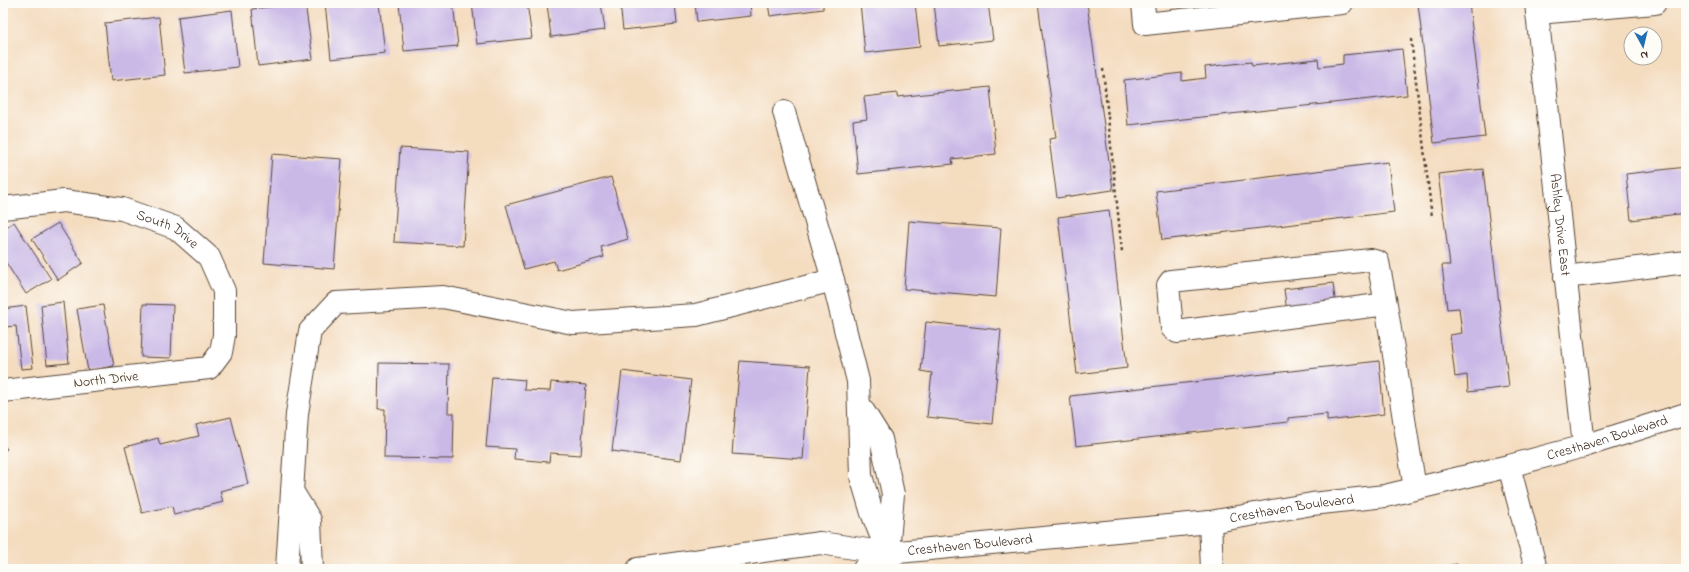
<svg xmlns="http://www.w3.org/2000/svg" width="1689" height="572" font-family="'Indie Flower',sans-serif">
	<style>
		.building { fill: #cab9e7 }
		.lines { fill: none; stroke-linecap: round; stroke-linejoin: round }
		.minor-casing { stroke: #574536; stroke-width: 24 }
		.path { stroke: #574536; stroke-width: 2.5; stroke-dasharray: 3 3; stroke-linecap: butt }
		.minor { stroke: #fff; stroke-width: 22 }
		.labels { text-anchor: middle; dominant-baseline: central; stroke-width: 4; stroke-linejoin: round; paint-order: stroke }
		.street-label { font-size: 14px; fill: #3b2a1e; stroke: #fdfcf7 }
	</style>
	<rect width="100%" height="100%" fill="#fdfcf7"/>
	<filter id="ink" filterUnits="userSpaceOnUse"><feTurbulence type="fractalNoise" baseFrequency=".025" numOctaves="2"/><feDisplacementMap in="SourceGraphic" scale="8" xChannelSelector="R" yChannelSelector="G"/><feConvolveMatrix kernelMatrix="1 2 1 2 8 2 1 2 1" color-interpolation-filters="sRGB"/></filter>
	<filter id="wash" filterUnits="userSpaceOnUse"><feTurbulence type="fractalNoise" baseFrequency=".012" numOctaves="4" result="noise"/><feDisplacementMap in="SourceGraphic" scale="16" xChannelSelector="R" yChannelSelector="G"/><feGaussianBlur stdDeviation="0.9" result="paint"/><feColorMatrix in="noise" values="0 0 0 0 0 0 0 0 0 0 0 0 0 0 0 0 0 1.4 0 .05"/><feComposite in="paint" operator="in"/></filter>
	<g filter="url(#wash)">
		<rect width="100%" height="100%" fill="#f4dcbf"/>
		<g id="blocks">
			<path class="building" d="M305,3L313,59L258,66L252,9Z
				M325,3H379L385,53L331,59Z
				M399,3H453L458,46L404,51Z
				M472,3H527L532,38L477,44Z
				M547,3H601L605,30L551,37Z
				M620,3H675L677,24L623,30Z
				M695,3H750L751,16L697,22Z
				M768,3H823V9L770,16Z
				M860,3H915L920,47L865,53Z
				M934,3H988L993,40L939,46Z
				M1038,3H1087L1113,190L1057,198L1049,139L1056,138Z
				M1418,3H1469L1485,137L1434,143Z
				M232,10L238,67L185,73L178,17Z
				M159,17L165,75L111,81L105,23Z
				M1402,49L1407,95L1128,125L1124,80L1182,73V81L1206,78L1205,67L1251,62L1252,66L1318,59L1319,67L1343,64V55Z
				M990,87L996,154L952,159L953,164L858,174L853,121L867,119L864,97L897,93V97Z
				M400,148L469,152L463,246L394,242Z
				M272,154L342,159L334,269L264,263Z
				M1388,162L1394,212L1162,240L1156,191Z
				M1686,167V213L1631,220L1626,174Z
				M1483,169L1509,387L1468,392L1467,375L1455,377L1450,335L1462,333L1459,308L1447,309L1442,265H1450L1438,174Z
				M611,177L628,239L601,247L604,257L557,270L554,261L524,269L506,205Z
				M1109,210L1127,368L1077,374L1058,217Z
				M909,221L1001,228L996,297L904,289Z
				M14,222L51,279L26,294L3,258V229Z
				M58,223L83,263L58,280L32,239Z
				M1333,283L1336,307L1287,312L1284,289Z
				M63,302L69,363L47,365L41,305Z
				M143,304L173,305L171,358L141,357Z
				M103,305L114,366L88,371L77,309Z
				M26,306L33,368L21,369L16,326L5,327L3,309Z
				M926,322L1001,330L992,424L927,417L932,373L921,371Z
				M740,361L810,366L803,459L732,454Z
				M1379,361L1384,414L1327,421V414L1288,418V422L1076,446L1070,396Z
				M379,363L449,364L448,413H454L453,459L384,458L385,409H378Z
				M622,371L691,380L681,460L612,451Z
				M492,377L525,380L524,390L550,391L551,382L586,385L581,455L550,453L549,462L514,459L515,449L486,447Z
				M231,417L248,484L220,491L223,502L174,515L172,506L142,513L125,447L158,438L160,445L199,436L196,425Z
				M3,444L7,449L3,452Z
				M1457,564L1458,569H1432L1431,568Z"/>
		</g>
	</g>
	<g filter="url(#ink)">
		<use href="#blocks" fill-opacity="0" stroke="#574536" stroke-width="1"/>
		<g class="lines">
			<g class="minor-casing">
				<g id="minor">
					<path d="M1143,3L1145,24L1342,3"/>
					<path id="s1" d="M1536,3L1584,446"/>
					<path d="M1537,13L1655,3"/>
					<path d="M784,112L833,280"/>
					<path id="s2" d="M3,208L64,201L122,209L176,228L209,257L224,291V335L221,352L209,368L3,391"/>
					<path d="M1565,277L1686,262"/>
					<path d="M1386,304L1177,332L1172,328L1168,285L1171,281L1371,260L1378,262L1386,304L1415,489"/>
					<path d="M859,404L881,439L893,494L888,553L889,569"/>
					<path d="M1509,466L1536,569"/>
					<path d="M292,491L310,520L312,569"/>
					<path d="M1210,522L1212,569"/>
					<path d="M287,569L297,414L310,331L336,303L443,297L573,323L696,315L833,280L858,381L861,476L872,513L888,553"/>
					<path id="s3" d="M638,569L820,543L888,553L1210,522L1312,504L1385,496L1509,466L1584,446L1686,414"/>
					<path d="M864,569L888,553"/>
				</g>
			</g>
			<path class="path" d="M1411,39L1432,217
				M1103,69L1122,252"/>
			<use href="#minor" class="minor"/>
		</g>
	</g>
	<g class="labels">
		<g class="street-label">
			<text stroke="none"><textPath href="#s1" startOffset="223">Ashley Drive East</textPath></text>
			<text stroke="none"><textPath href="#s2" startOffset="170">South Drive</textPath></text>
			<text transform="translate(106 380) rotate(-6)">North Drive</text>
			<text stroke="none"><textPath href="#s3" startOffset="983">Cresthaven Boulevard</textPath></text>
			<text stroke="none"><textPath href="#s3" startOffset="659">Cresthaven Boulevard</textPath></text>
			<text stroke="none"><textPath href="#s3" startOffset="335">Cresthaven Boulevard</textPath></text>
		</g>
	</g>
	<rect width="1689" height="572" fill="none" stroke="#fdfcf7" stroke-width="16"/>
	<g transform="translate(1643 46) rotate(172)"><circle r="19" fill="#fdfcf7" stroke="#afa8a0"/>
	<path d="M0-3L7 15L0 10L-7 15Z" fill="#1f6fb2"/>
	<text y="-6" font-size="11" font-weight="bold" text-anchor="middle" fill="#3b2a1e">N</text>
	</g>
</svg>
